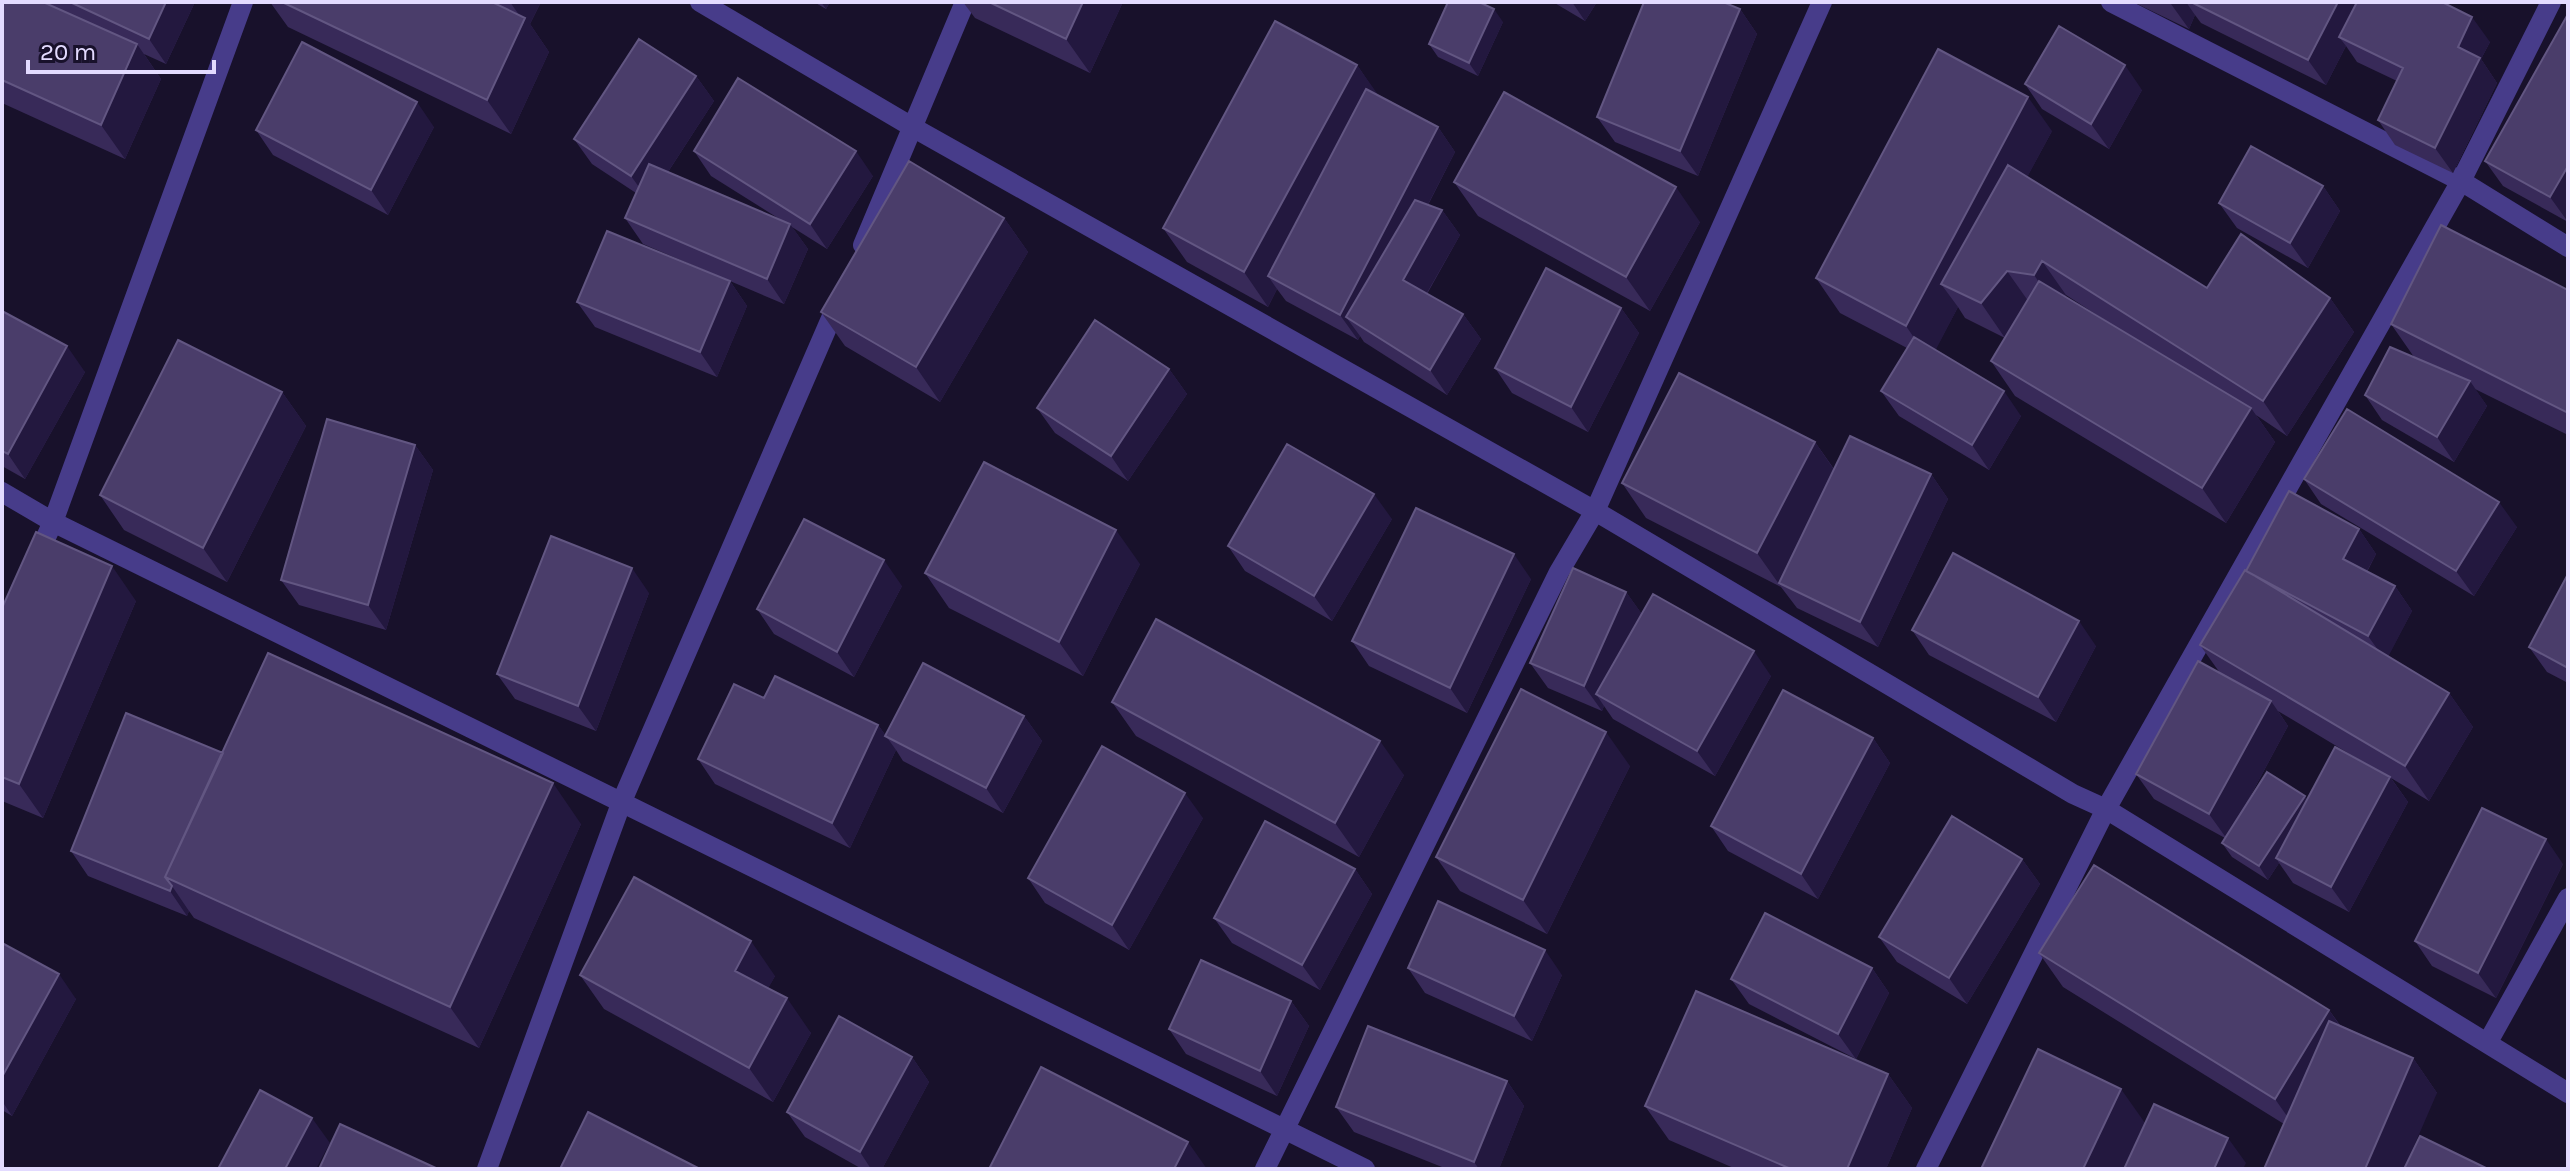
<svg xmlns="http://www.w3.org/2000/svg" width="2570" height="1171" font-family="Karla,sans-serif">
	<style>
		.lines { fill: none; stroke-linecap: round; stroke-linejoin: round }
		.minor { stroke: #473c8a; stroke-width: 20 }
		.wall { fill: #382a59; fill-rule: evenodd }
		.shaded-wall { fill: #23183f }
		.building { fill: #4a3d6a; stroke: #625682; stroke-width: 2 }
	</style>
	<rect width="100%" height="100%" fill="#18112b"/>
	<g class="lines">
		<path class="minor" d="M700,2L914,128L1595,511L2073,794L2106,809L2568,1093
			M2111,2L2461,181L2568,247
			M863,245L965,2
			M2,492L53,522L1365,1169
			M35,561L53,522L243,2
			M2488,1042L2568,898
			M487,1169L622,801L839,300
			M1265,1169L1559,572L1595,511L1822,2
			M1926,1169L2106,809L2461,181L2551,2"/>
	</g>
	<path class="wall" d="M2,2H195L166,64L144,54L161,79L125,159L2,103Z
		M270,2H541L530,24L549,52L511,134L288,27Z
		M814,2H830L826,9Z
		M963,2H1123L1090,73L975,18Z
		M1553,2H1597L1585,21Z
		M2133,2H2353L2355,5L2490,42L2481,59L2497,83L2453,173L2395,145L2378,120L2397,81L2357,62L2346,46L2326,85L2201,23L2195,15L2189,29Z
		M1740,9L1757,34L1698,176L1615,142L1597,117Z
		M2568,14V222L2503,186L2485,161Z
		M1503,22L1478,76L1438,57L1429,44Z
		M1357,65L1378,96L1438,127L1455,152L1428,205L1442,210L1460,235L1427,294L1463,314L1481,339L1447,395L1364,342L1360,336L1358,340L1286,301L1277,289L1268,307L1187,262L1163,228Z
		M696,76L714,101L668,172L781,220L711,176L694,151L873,176L827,249L792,227L808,249L784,304L643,244L625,218L636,193L592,164L574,139Z
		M2025,84L2142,90L2109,149L2042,109Z
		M434,127L388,215L273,155L256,130Z
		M2052,131L2027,177L2207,288L2330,298L2354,332L2287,436L2256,415L2275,442L2226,523L2015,396L1991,361L2005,338L1965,318L1958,307L1935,350L2021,416L1989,470L1899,416L1881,391L1907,348L1840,313L1816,278ZM2066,295L2128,335L2065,296Z
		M1454,182L1700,222L1650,311L1478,216Z
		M2323,186L2340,211L2308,268L2237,228L2219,203Z
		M1004,218L1028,252L940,402L845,346L821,312Z
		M730,281L747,306L717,377L595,327L577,302Z
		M2568,290V435L2475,389L2487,406L2454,462L2382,420L2365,395L2414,357L2391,324Z
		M1621,308L1639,333L1588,432L1512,393L1495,368Z
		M2,311L85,372L25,479L2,466Z
		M1169,369L1187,394L1128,481L1055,433L1037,408Z
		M282,392L306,426L227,582L124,530L100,495Z
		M1815,442L1834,469L1931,474L1948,499L1878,647L1797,608L1781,587L1646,518L1622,483Z
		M415,445L433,470L386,630L299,605L281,580Z
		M2304,479L2517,527L2474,596L2321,504Z
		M1392,519L1332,621L1245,571L1228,546Z
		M2359,529L2376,554L2367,572L2395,586L2412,611L2388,656L2449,693L2473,727L2429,801L2391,778L2408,802L2349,912L2293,883L2279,863L2268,880L2232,857L2222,843L2225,838L2154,799L2136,774L2220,673L2200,645L2246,571ZM2278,711L2378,771L2307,799L2239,817L2288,726Z
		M1140,564L1083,676L949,608L925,573Z
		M2568,574V683L2547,672L2529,647Z
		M1531,579L1467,713L1369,666L1352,641Z
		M902,586L854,677L774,634L757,609Z
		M1626,592L1641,613L1771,676L1715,776L1613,719L1604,706L1602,711L1548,688L1530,663Z
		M649,593L596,731L515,699L497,674Z
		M136,601L43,818L2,801V608Z
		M1912,630L2096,646L2056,722L1929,655Z
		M764,698L878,725L886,736L1024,716L1042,741L1003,813L903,761L896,750L850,848L715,784L698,759Z
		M1112,702L1404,775L1359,857L1136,736Z
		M1873,738L1890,763L1818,899L1728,851L1711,826Z
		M223,753L581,824L479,1048L194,918L189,911L187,916L88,876L71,851Z
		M1630,766L1547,934L1460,891L1436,857Z
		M1203,818L1129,950L1045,903L1028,878Z
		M2022,859L2040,884L1967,1004L1897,962L1879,937Z
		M2563,864L2496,998L2432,966L2415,941Z
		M1355,869L1372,894L1320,990L1232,943L1214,918Z
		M2,943L76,999L12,1116L2,1110Z
		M2039,953L2329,1010L2340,1025L2413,1058L2437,1093L2284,1124L2063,987Z
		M1408,968L1562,975L1532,1041L1425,993Z
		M1872,968L1889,993L1856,1059L1749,1004L1731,979Z
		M580,975L775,976L768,988L811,1033L773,1102L604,1009Z
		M1291,1001L1309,1026L1277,1096L1186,1054L1169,1029Z
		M912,1057L929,1082L882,1169H862L805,1137L787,1112Z
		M1888,1074L1912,1108L1886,1169H1736L1669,1140L1645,1106Z
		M1507,1081L1524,1106L1499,1169H1447L1354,1132L1336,1107Z"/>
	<path class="shaded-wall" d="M166,2H195L166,64L149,39Z
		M510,2H541L530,24L549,52L511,134L487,100L524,22Z
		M821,2H830L826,9Z
		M1083,2H1123L1090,73L1066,39Z
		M1572,2H1597L1585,21Z
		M2172,2H2186L2195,15L2189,29L2171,4Z
		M2338,2H2353L2362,15L2339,37L2346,46L2326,85L2308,60Z
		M1494,9L1503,22L1478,76L1469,63Z
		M1740,9L1757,34L1698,176L1680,151Z
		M2472,17L2490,42L2481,59L2497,83L2453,173L2435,148L2458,47Z
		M137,44L161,79L125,159L101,125Z
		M1357,65L1381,99L1268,276L1277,289L1268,307L1244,272Z
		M2125,65L2142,90L2109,149L2091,124Z
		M696,76L714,101L649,201L631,176Z
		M2028,97L2052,131L1964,295L1941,284L1958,307L1930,361L1906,326Z
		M417,102L434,127L388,215L371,190Z
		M1438,127L1455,152L1364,328L1346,317L1360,336L1358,340L1340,315Z
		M856,151L873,176L827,249L810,224Z
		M2568,166V222L2550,197Z
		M2323,186L2340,211L2308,268L2290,243Z
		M1676,187L1700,222L1650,311L1626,277Z
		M1442,210L1460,235L1420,305L1403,280Z
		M1004,218L1028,252L940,402L916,367Z
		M790,224L808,249L784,304L767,279Z
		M2042,261L2066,295L2058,309L2034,275Z
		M2007,271L2031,305L2005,338L1981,303Z
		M730,281L747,306L717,377L700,352Z
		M2330,298L2354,332L2287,436L2263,401Z
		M1621,308L1639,333L1588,432L1571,407Z
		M1463,314L1481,339L1447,395L1430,370Z
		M67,346L85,372L25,479L8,454Z
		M1169,369L1187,394L1128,481L1111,456Z
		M2470,381L2487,406L2454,462L2437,437Z
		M2004,391L2021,416L1989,470L1972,445Z
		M282,392L306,426L227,582L203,548Z
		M2251,408L2275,442L2226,523L2202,488Z
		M1815,442L1839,477L1779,583L1781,587L1757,553Z
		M415,445L433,470L386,630L368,605Z
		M1931,474L1948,499L1878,647L1860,622Z
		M1374,494L1392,519L1332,621L1314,596Z
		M2499,502L2517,527L2474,596L2456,571Z
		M2359,529L2376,554L2360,584L2343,559Z
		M1116,530L1140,564L1083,676L1059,642Z
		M1514,554L1531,579L1467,713L1450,688Z
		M884,560L902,586L854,677L837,652Z
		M112,566L136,601L43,818L19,784Z
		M632,568L649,593L596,731L578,706Z
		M2395,586L2412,611L2386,661L2368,636Z
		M1626,592L1644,617L1596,694L1604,706L1602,711L1584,686Z
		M2079,621L2096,646L2056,722L2038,697Z
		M1754,651L1771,676L1715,776L1697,751Z
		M2449,693L2473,727L2429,801L2405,766Z
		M2271,701L2288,726L2227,839L2209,814Z
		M1024,716L1042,741L1003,813L986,788Z
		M878,725L896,750L850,848L832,823Z
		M1606,732L1630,766L1547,934L1523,900Z
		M1873,738L1890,763L1818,899L1801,874Z
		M1380,741L1404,775L1359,857L1335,823Z
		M2390,777L2408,802L2349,912L2331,887Z
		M553,783L581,824L479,1048L450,1007Z
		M1185,793L1203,818L1129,950L1112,925Z
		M2305,796L2314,809L2276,858L2279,863L2268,880L2259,866Z
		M2546,839L2563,864L2496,998L2478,973Z
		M2022,859L2040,884L1967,1004L1949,978Z
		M1355,869L1372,894L1320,990L1302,965Z
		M172,886L189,911L187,916L170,891Z
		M751,941L775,976L759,1005L735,971Z
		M1545,950L1562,975L1532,1041L1514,1016Z
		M1872,968L1889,993L1856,1059L1838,1034Z
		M59,974L76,999L12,1116L2,1101V1077Z
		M787,998L811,1033L773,1102L749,1068Z
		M1291,1001L1309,1026L1277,1096L1260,1071Z
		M2329,1010L2353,1045L2299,1133L2275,1099Z
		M912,1057L929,1082L882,1169H871L860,1152Z
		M2413,1058L2437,1093L2404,1169H2365Z
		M1888,1074L1912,1108L1886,1169H1847Z
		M1507,1081L1524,1106L1499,1169H1479L1474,1162Z
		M2121,1089L2145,1123L2123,1169H2083Z
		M312,1118L330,1143L316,1169H285Z
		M2228,1138L2246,1163L2243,1169H2214Z
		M1188,1142L1207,1169H1174Z"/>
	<path class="building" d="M2,2H43L137,44L101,125L2,80Z
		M70,2H166L149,39Z
		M282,2H492L525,18L487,100Z
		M989,2H1083L1066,39Z
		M1448,2H1479L1494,9L1469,63L1429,44Z
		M1644,2H1723L1740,9L1680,151L1597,117Z
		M2191,2H2338L2308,60Z
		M2357,2H2442L2472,17L2458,47L2480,58L2435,148L2378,120L2403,68L2339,37Z
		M2568,14V166L2550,197L2485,161Z
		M1275,21L1357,65L1244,272L1163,228Z
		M2059,26L2125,65L2091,124L2025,84Z
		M639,39L696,76L631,176L574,139Z
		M302,42L417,102L371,190L256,130Z
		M1938,49L2028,97L1906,326L1816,278Z
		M738,78L856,151L810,224L694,151Z
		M1366,89L1438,127L1340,315L1268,276Z
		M1504,92L1676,187L1626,277L1454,182Z
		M2251,146L2323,186L2290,243L2219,203Z
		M909,161L1004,218L916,367L821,312Z
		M649,164L790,224L767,279L625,218Z
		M2008,165L2207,288L2241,234L2330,298L2263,401L2042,261L2034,275L2007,271L1981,303L1941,284Z
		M1415,200L1442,210L1403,280L1463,314L1430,370L1346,317Z
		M2441,225L2568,290V413L2391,324Z
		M607,231L730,281L700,352L577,302Z
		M1546,268L1621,308L1571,407L1495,368Z
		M2039,281L2251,408L2202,488L1991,361Z
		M2,311L67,346L8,454L2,451Z
		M1095,320L1169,369L1111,456L1037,408Z
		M1914,337L2004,391L1972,445L1881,391Z
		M178,340L282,392L203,548L100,495Z
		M2390,347L2470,381L2437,437L2365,395Z
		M1679,373L1815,442L1757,553L1622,483Z
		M2347,409L2499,502L2456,571L2304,479Z
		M327,419L415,445L368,605L281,580Z
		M1850,436L1931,474L1860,622L1779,583Z
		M1287,444L1374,494L1314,596L1228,546Z
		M984,462L1116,530L1059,642L925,573Z
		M2289,491L2359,529L2343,559L2395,586L2368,636L2246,571Z
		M1416,508L1514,554L1450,688L1352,641Z
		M804,519L884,560L837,652L757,609Z
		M36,532L112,566L19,784L2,777V608Z
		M551,536L632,568L578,706L497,674Z
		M1953,553L2079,621L2038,697L1912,630Z
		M1573,568L1626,592L1584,686L1530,663Z
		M2245,570L2449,693L2405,766L2200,645Z
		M2568,574V668L2529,647Z
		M1653,594L1754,651L1697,751L1596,694Z
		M1156,619L1380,741L1335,823L1112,702Z
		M268,653L553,783L450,1007L165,877Z
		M2198,661L2271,701L2209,814L2136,774Z
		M923,663L1024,716L986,788L885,736Z
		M775,676L878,725L832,823L698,759L734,684L764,698Z
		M1521,689L1606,732L1523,900L1436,857Z
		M1783,690L1873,738L1801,874L1711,826Z
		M126,713L223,753L165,877L172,886L170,891L71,851Z
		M1102,746L1185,793L1112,925L1028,878Z
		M2335,747L2390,777L2331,887L2276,858Z
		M2267,772L2305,796L2259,866L2222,843Z
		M2482,808L2546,839L2478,973L2415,941Z
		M1952,816L2022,859L1949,978L1879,937Z
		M1265,821L1355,869L1302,965L1214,918Z
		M2094,865L2329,1010L2275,1099L2039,953Z
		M634,877L751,941L735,971L787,998L749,1068L580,975Z
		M1438,901L1545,950L1514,1016L1408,968Z
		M1765,913L1872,968L1838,1034L1731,979Z
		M2,943L59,974L2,1077Z
		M1201,960L1291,1001L1260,1071L1169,1029Z
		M1696,991L1888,1074L1847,1169H1791L1645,1106Z
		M839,1016L912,1057L860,1152L787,1112Z
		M2329,1021L2413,1058L2365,1169H2264Z
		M1368,1026L1507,1081L1474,1162L1336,1107Z
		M2038,1049L2121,1089L2083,1169H1981Z
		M1041,1067L1188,1142L1174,1169H989Z
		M260,1090L312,1118L285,1169H218Z
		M2154,1104L2228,1138L2214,1169H2124Z
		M588,1112L700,1169H560Z
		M340,1124L438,1169H319Z
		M2420,1136L2488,1169H2404Z"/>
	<rect width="2570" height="1171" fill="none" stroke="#e3dbff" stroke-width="8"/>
	<path d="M28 60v12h186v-12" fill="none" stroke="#e3dbff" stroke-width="4"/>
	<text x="40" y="60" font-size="24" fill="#e3dbff" stroke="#18112b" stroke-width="6" paint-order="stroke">20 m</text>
</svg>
